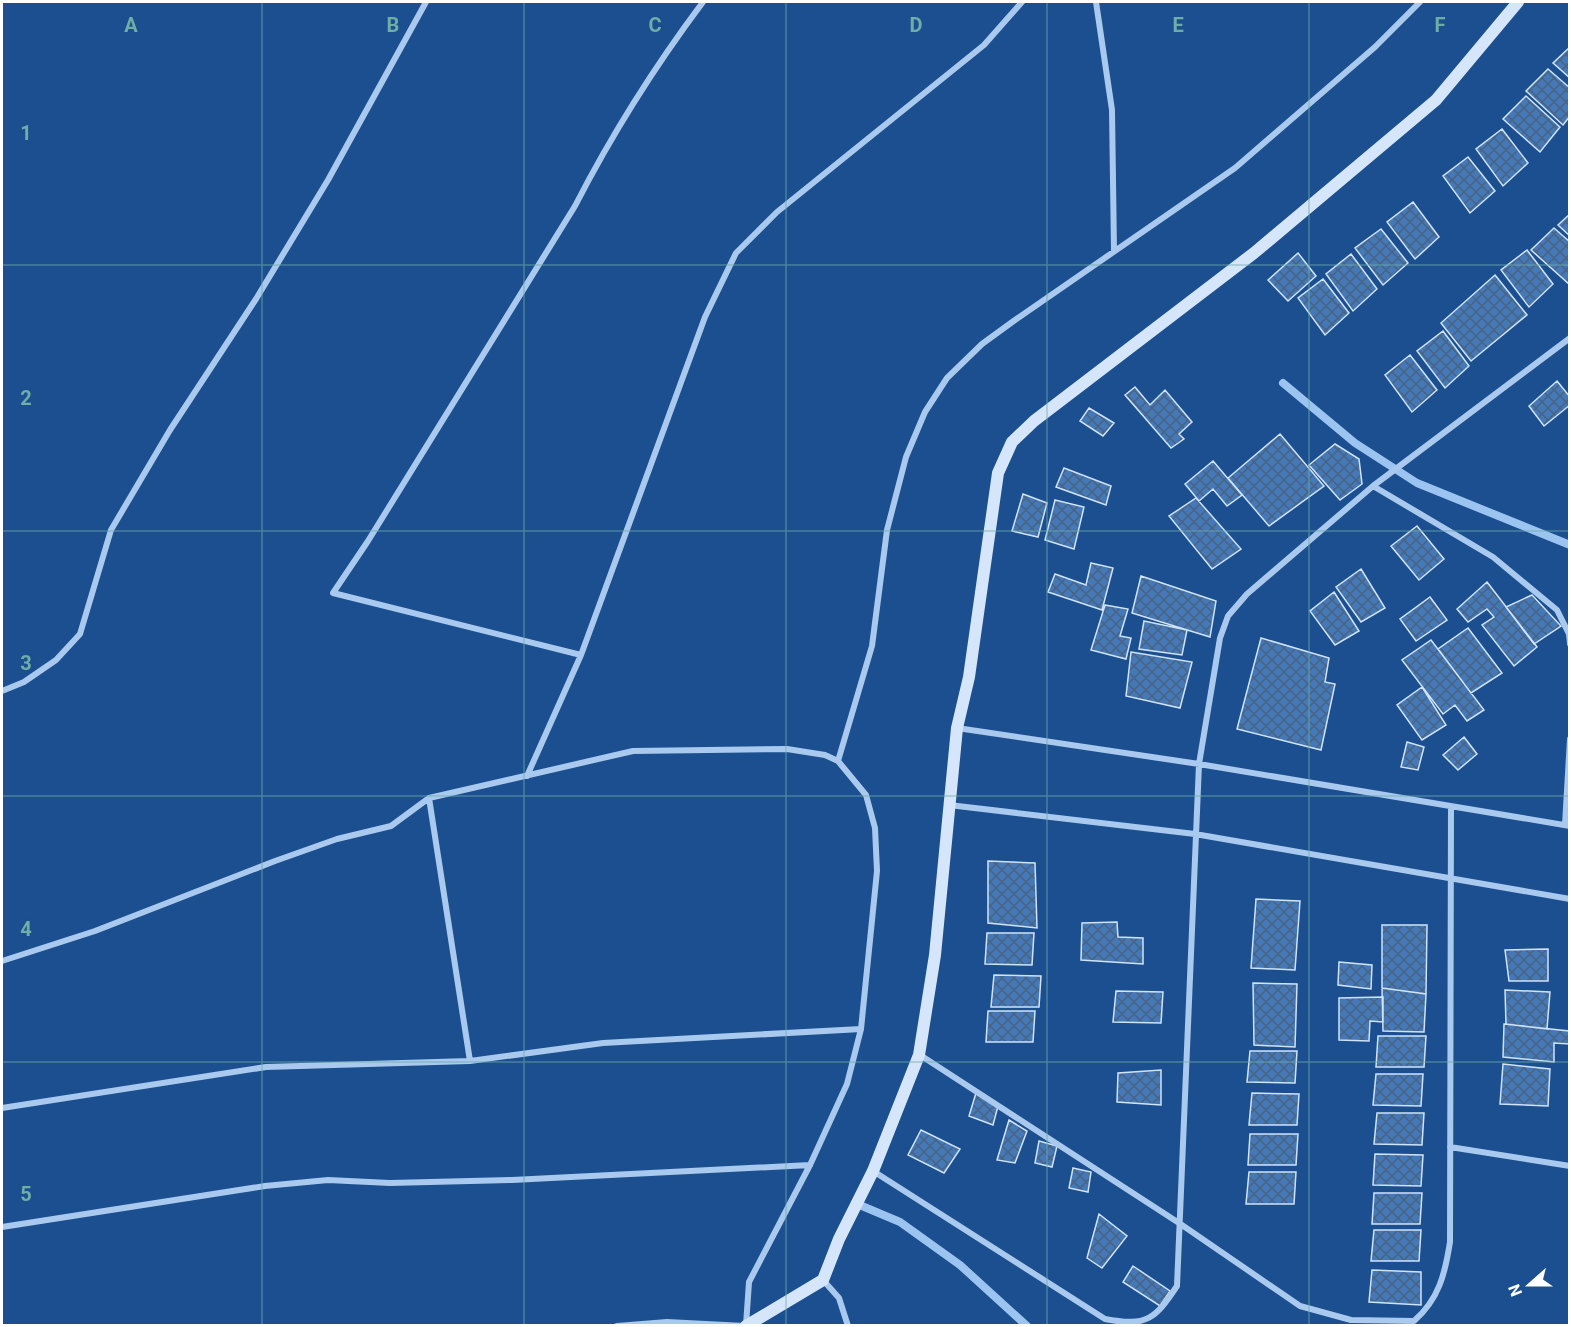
<svg xmlns="http://www.w3.org/2000/svg" width="1571" height="1327" font-family="Roboto,sans-serif">
	<style>
		.lines { fill: none; stroke-linecap: round; stroke-linejoin: round }
		.stream { stroke: #9cc4f0; stroke-width: 8 }
		.building { fill: url(#building-cross-hatch); stroke: #cfe3fa; stroke-width: 1.5 }
		.street { stroke: #a9c9ee; stroke-width: 6 }
		.secondary { stroke: #d6e6fa; stroke-width: 12 }
		.grid { fill: none; stroke: #6fada8; stroke-width: 1.5; stroke-opacity: 0.55 }
		.grid-label { font-size: 20px; text-anchor: middle; font-weight: bold; fill: #6fada8; stroke: #1b4f8f; stroke-width: 4.5; stroke-linejoin: round; paint-order: stroke }
	</style>
	<defs>
		<pattern id="building-cross-hatch" width="8" height="8" patternUnits="userSpaceOnUse" patternTransform="scale(1.5)"><rect width="8" height="8" fill="#4478b7"/><path d="M0 0l8 8M0 8l8-8" fill="none" stroke="#486282"/></pattern>
	</defs>
	<rect width="100%" height="100%" fill="#1b4f8f"/>
	<g class="lines">
		<path class="stream" d="M1283,383L1355,443L1417,483L1570,545
			M862,1206L900,1222L960,1265L1027,1326"/>
	</g>
	<path class="building" d="M1570,47V78L1553,63Z
		M1548,69L1570,88V116L1563,125L1526,91Z
		M1526,96L1560,127L1540,152L1503,119Z
		M1502,129L1528,163L1503,186L1476,149Z
		M1468,157L1495,191L1470,213L1443,176Z
		M1413,202L1439,237L1415,259L1387,222Z
		M1570,214V236L1558,225Z
		M1554,228L1570,242L1569,284L1531,250Z
		M1381,229L1408,263L1383,285L1355,248Z
		M1527,250L1553,284L1529,307L1501,270Z
		M1298,253L1316,276L1288,301L1268,280Z
		M1351,254L1377,289L1353,311L1326,274Z
		M1495,275L1527,315L1471,361L1441,323Z
		M1323,279L1349,313L1325,335L1298,298Z
		M1443,331L1469,366L1445,388L1417,351Z
		M1410,355L1437,390L1412,412L1385,375Z
		M1557,381L1570,397V405L1544,426L1529,406Z
		M1135,387L1150,405L1165,390L1192,422L1179,434L1184,439L1171,448L1125,395Z
		M1089,408L1114,423L1103,436L1080,421Z
		M1280,434L1324,486L1269,526L1228,478Z
		M1335,444L1359,459L1362,484L1340,500L1309,465Z
		M1213,461L1242,495L1227,506L1213,489L1199,501L1185,484Z
		M1064,468L1111,486L1106,505L1056,487Z
		M1023,494L1047,503L1038,537L1012,531Z
		M1196,498L1241,549L1212,569L1169,516Z
		M1055,500L1084,507L1074,549L1045,540Z
		M1417,526L1444,559L1419,580L1391,546Z
		M1091,563L1113,568L1102,610L1048,592L1055,574L1086,585Z
		M1361,569L1385,608L1361,622L1336,587Z
		M1141,576L1216,601L1210,637L1132,613Z
		M1487,582L1537,647L1514,666L1482,625L1494,617L1487,609L1468,622L1457,609Z
		M1334,592L1359,631L1335,645L1310,611Z
		M1532,595L1561,626L1534,644L1506,607Z
		M1430,597L1447,620L1416,641L1400,619Z
		M1105,605L1128,609L1120,636L1131,638L1126,659L1091,650Z
		M1144,621L1187,630L1182,655L1139,649Z
		M1468,628L1502,673L1471,693L1438,649Z
		M1261,638L1329,658L1325,682L1335,684L1321,750L1237,729Z
		M1431,640L1484,710L1467,721L1455,705L1443,714L1402,660Z
		M1131,652L1192,662L1180,708L1126,696Z
		M1422,687L1446,725L1422,740L1397,705Z
		M1464,737L1477,754L1458,770L1443,755Z
		M1407,742L1424,747L1418,770L1401,767Z
		M988,861L1035,863L1037,928L988,923Z
		M1256,899L1300,901L1295,970L1251,968Z
		M1117,922L1118,937L1143,938V964L1081,960L1082,923Z
		M1382,925H1427L1426,994L1382,988Z
		M987,933H1034L1032,965L985,964Z
		M1548,949V981H1509L1505,950Z
		M1339,962L1372,965L1371,989L1338,985Z
		M994,975L1041,976L1039,1007H991Z
		M1253,983L1297,984L1295,1047L1254,1045Z
		M1382,988L1426,994L1424,1032L1383,1031Z
		M1505,990L1550,992L1547,1029L1506,1024Z
		M1116,991L1163,992L1161,1023L1113,1022Z
		M1383,997V1022L1370,1021L1369,1041L1339,1040V998Z
		M988,1011H1035L1033,1042H986Z
		M1504,1024L1569,1031V1044L1554,1043V1062L1503,1057Z
		M1378,1036H1426L1424,1067H1376Z
		M1250,1051H1297L1295,1083L1247,1082Z
		M1503,1064L1550,1069L1548,1106L1500,1104Z
		M1161,1070V1105L1117,1102L1118,1073Z
		M1376,1074H1423L1421,1106L1373,1105Z
		M976,1093L998,1106L993,1125L969,1116Z
		M1252,1093L1299,1094L1297,1125H1249Z
		M1377,1113H1424L1422,1145L1374,1144Z
		M1009,1120L1027,1131L1015,1163L997,1160Z
		M921,1130L960,1149L944,1173L908,1155Z
		M1250,1134H1298L1296,1165H1248Z
		M1039,1141L1057,1146L1052,1167L1035,1163Z
		M1375,1154L1423,1155L1421,1186L1373,1185Z
		M1073,1168L1091,1172L1088,1192L1069,1188Z
		M1249,1172H1296L1294,1204H1246Z
		M1374,1193H1422L1420,1224H1372Z
		M1099,1214L1127,1236L1102,1268L1087,1258Z
		M1374,1230H1421L1419,1261H1371Z
		M1133,1266L1170,1291L1160,1306L1123,1282Z
		M1372,1270L1421,1272V1305L1369,1302Z"/>
	<g class="lines">
		<path class="street" d="M1096,2L1112,110L1114,251
			M1373,486L1493,557L1557,610L1569,634L1570,644
			M581,655L333,593L368,541L575,206C612,134 655,66 703,2
			M2,691L24,682L56,660L80,634L111,530L170,430L256,299L328,180L426,2
			M957,728L1199,764L1570,826
			M838,761L872,646L887,530L906,457L925,412L947,378L982,344L1015,320L1235,168L1375,47L1420,2
			M527,776L581,655L705,317L736,253L777,212L984,45L1022,2
			M429,798L470,1061
			M949,805L1195,834L1570,899
			M1565,825L1570,739
			M2,961L95,931L275,861L337,839L391,826L429,798L633,751L787,749L825,755L838,761L866,795L875,828L877,871L861,1029L847,1084L810,1165L749,1282L746,1325
			M920,1055L1179,1223L1300,1306L1351,1320L1414,1321C1439,1299 1445,1274 1450,1242L1451,806
			M2,1108L266,1067L470,1061L603,1043L861,1029
			M1450,1147L1570,1166
			M873,1171L1105,1319C1147,1327 1155,1319 1177,1286L1199,764L1220,638L1228,616L1247,594L1373,486L1570,338
			M2,1227L265,1186L328,1180L390,1183L512,1180L810,1165
			M823,1280L839,1298L848,1326
			M617,1326L667,1322L745,1326"/>
		<path class="secondary" d="M746,1326L823,1280L839,1239L873,1171L919,1055L935,955L957,728L969,677L998,473L1012,442L1034,421L1254,253L1436,100L1518,2"/>
	</g>
	<path class="grid" d="M262,2V1326M524,2V1326M786,2V1326M1047,2V1326M1309,2V1326M2,265H1570M2,531H1570M2,796H1570M2,1062H1570"/>
	<g class="grid-label">
		<text x="131" y="32">A</text>
		<text x="393" y="32">B</text>
		<text x="655" y="32">C</text>
		<text x="916" y="32">D</text>
		<text x="1178" y="32">E</text>
		<text x="1440" y="32">F</text>
		<text x="26" y="140">1</text>
		<text x="26" y="405">2</text>
		<text x="26" y="670">3</text>
		<text x="26" y="936">4</text>
		<text x="26" y="1201">5</text>
	</g>
	<rect width="1571" height="1327" fill="none" stroke="#ffffff" stroke-width="6"/>
	<g transform="translate(1529 1285) rotate(249)" stroke="#1b4f8f" stroke-width="4.5" paint-order="stroke">
	<path d="M0-4.5L10 22L0 15L-10 22Z" fill="#ffffff"/>
	<text y="-9" font-size="16" font-weight="bold" text-anchor="middle" fill="#ffffff">N</text>
	</g>
</svg>
